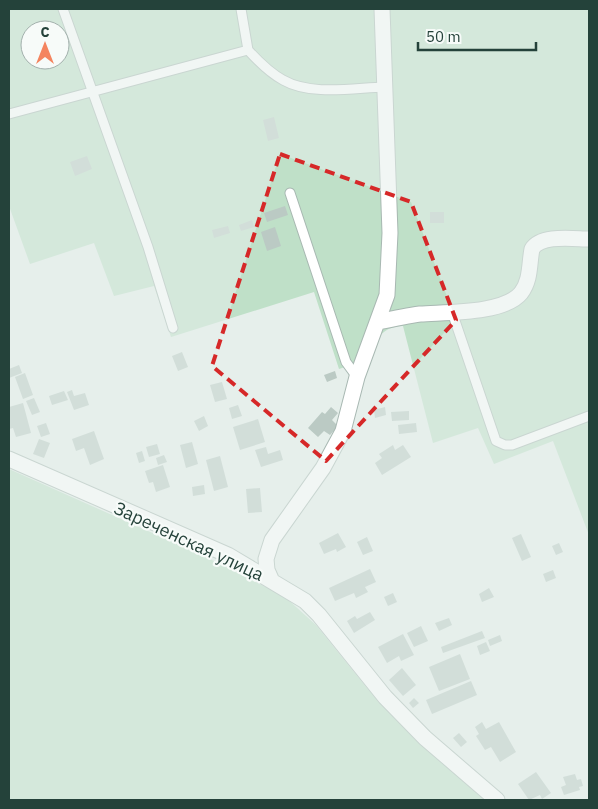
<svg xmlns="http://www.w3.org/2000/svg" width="598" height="809" font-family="'IBM Plex Sans',sans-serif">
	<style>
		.green { fill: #bfe0c8; fill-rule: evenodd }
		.building { fill: #bbcac4 }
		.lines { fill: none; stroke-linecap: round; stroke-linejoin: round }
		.lane-casing { stroke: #a8b8b2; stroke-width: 11 }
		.street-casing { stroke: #a8b8b2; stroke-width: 17 }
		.lane { stroke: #fff; stroke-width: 9 }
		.street { stroke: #fff; stroke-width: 15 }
		.marked { fill: none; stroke: #d62828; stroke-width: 4; stroke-dasharray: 10 6; stroke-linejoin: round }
		.labels { text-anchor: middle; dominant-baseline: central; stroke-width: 4.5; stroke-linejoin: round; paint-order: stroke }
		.street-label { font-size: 18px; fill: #24423a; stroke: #f7fbf9 }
	</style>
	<rect width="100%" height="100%" fill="#e6efeb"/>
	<path class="green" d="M9,9H589V535L553,441L494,464L478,428L433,443L403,326C379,327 377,341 367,360L339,369L314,292L171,337L154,286L114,296L94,243L30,264L9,206ZM30,30H60V60H30Z
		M9,469L204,556L285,597L316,625L367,688L400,724L484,800H9Z"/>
	<path class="building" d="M274,117L279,138L268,141L263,120Z
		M87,156L92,169L75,176L70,162Z
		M285,206L288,215L267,222L264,213Z
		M430,212H444V223H430Z
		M252,220L254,227L241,231L239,225Z
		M228,226L230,233L214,238L212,230Z
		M275,227L281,246L267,251L261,232Z
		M182,352L188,367L178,371L172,356Z
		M19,365L22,373L9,378V369Z
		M335,371L337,378L327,382L324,375Z
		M25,373L33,395L23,399L15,377Z
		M222,382L227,399L215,402L210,385Z
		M72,390L74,396L85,393L89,405L74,410L67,392Z
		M64,391L68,400L52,405L49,396Z
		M34,398L40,412L32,415L26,401Z
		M23,403L31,433L16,437L13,428L9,429V407Z
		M238,405L242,416L232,419L229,408Z
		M331,407L338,413L332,420L338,426L330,435L324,431L318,437L308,428L322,412L325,414Z
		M385,407L386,415L375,418L374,410Z
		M409,411V420L392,421L391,412Z
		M204,416L208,426L199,431L194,421Z
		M258,419L265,442L240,450L233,427Z
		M46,423L50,434L41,437L37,426Z
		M416,423L417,432L399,434L398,425Z
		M94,431L104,459L90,465L84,448L76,451L72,439Z
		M39,439L50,443L44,458L33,454Z
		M192,442L198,464L186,468L180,445Z
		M157,444L160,454L149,457L146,447Z
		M393,445L395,450L403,445L411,457L382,475L375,463L382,458L379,454Z
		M266,447L268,454L280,450L283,460L261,467L255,450Z
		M142,451L145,461L139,463L136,453Z
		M164,455L167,462L158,465L156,458Z
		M220,456L228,487L214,491L206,460Z
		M163,465L170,487L156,492L153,482L149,483L145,471Z
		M204,485L205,494L193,496L192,487Z
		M260,488L262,512L248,513L246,489Z
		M338,533L346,547L337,552L336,549L324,554L319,543Z
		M521,534L531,557L522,561L512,538Z
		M367,537L373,551L363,555L357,542Z
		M559,543L563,552L556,555L552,546Z
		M370,569L376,582L365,587L368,592L356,598L354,593L335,601L329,588Z
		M553,570L556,578L546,582L543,574Z
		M489,588L494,597L482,602L479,594Z
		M393,593L397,602L388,606L384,597Z
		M370,612L375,620L354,633L347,621L355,616L357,619Z
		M449,618L452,625L439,631L435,623Z
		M421,626L428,641L414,647L407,633Z
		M482,631L485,638L443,653L441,647Z
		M403,634L414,655L401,661L399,656L387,663L378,647Z
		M500,635L502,641L490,646L488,640Z
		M486,642L490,651L480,655L477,646Z
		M460,654L470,679L439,691L429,667Z
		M402,668L416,685L403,696L389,680Z
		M471,681L477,695L432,714L426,700Z
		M414,698L419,703L413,708L409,703Z
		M482,722L486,729L499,722L516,752L500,762L491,747L485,750L476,736L479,734L475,727Z
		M459,733L467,742L461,747L453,738Z
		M536,772L551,793L542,799L540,795L529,800L518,784Z
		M575,774L577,780L581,779L583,786L579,787L580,790L564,795L561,787L566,785L563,777Z"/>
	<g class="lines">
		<g class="lane-casing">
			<path id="lane" d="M63,9L148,247L173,328
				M241,9L248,50
				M9,114L248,50C258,61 270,73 283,80C311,96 353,88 384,87
				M290,193L346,362L357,377
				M452,312L496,441L505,445H512L589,416"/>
		</g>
		<g class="street-casing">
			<path id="street" d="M378,322C392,319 406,316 420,314C446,312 504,314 521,293C531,280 529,264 532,249C541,234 574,239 589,239
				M9,459L228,555L305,601L319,615L385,697L425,738L497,800
				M271,579L267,570L266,559L272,540L323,468L343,431L357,377L387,295L390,233L382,9"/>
		</g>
		<use href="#lane" class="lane"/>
		<use href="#street" class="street"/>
	</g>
	<path d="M0 0H598V809H0ZM280,154L411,202L456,320L326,461L212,366Z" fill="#e6efeb" fill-opacity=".55" fill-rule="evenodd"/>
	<path class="marked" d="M280,154L411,202L456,320L326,461L212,366Z"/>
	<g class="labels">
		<g class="street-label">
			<text transform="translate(189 541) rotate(25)">Зареченская улица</text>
		</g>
	</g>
	<rect width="598" height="809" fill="none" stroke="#24423a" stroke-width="20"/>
	<g transform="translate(45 45)"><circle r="24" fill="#f7fbf9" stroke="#a3b1ad"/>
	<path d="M0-4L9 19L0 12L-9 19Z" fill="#f4845f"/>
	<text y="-8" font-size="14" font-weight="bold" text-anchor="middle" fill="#24423a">С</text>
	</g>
	<path d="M418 42v8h118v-8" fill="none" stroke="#24423a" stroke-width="2.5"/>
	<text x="426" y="42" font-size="15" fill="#24423a" stroke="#f7fbf9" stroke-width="4" paint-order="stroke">50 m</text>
</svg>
